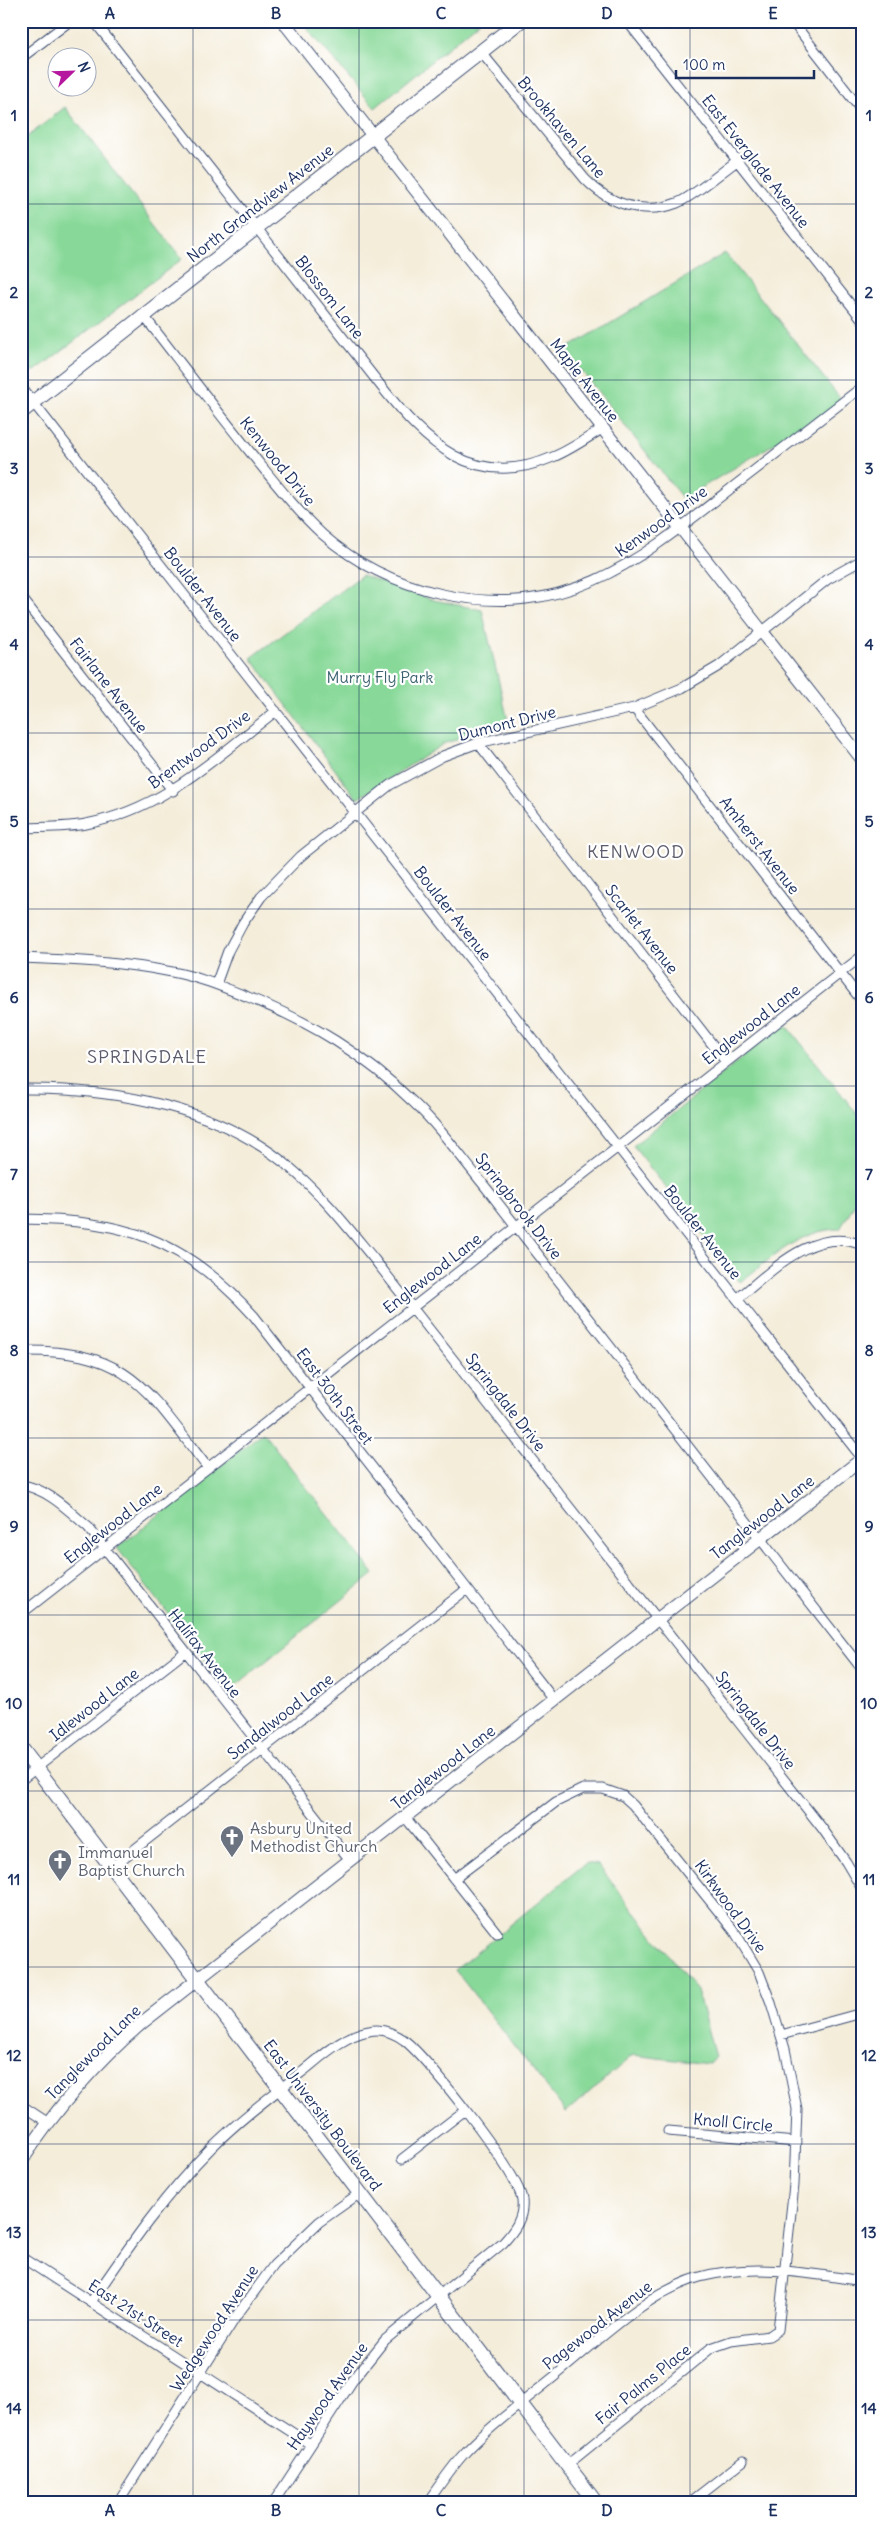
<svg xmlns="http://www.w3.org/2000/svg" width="883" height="2524" font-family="Delius,sans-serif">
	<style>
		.green { fill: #88d999; stroke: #52847c }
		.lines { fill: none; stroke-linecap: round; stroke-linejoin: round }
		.street-casing { stroke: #3c4c71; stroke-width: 11 }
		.secondary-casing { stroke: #3c4c71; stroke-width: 14 }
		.primary-casing { stroke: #3c4c71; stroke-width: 16 }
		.street { stroke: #fff; stroke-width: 9 }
		.secondary { stroke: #fff; stroke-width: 12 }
		.primary { stroke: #fff; stroke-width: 14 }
		.grid { fill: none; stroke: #1b2f5e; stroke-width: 1; stroke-opacity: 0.55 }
		.labels { text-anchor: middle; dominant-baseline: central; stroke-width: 4.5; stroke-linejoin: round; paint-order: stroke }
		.street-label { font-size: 16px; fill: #1b2f5e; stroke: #fff }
		.park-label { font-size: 16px; fill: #3c6270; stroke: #fff }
		.worship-label { font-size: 16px; fill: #5b616d; stroke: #fff; text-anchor: start }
		.neighbourhood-label { font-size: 18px; letter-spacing: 1px; fill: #5d5c6c; stroke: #fff }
		.neatline { fill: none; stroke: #1b2f5e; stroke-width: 2 }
		.grid-label { font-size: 16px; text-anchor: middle; font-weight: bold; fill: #1b2f5e }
	</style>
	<rect width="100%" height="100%" fill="#fff"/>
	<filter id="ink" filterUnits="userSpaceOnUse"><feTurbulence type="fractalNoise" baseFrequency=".02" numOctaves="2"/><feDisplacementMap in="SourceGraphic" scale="10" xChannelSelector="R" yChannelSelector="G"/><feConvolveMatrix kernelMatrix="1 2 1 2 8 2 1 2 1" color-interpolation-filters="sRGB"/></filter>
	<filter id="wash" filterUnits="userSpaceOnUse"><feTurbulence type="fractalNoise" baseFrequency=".0096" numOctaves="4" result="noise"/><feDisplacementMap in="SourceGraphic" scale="20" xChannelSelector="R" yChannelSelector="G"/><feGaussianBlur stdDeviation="1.12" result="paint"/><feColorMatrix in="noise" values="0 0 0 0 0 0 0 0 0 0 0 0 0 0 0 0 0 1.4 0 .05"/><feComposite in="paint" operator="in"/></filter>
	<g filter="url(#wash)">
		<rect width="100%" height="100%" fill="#f4edda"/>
		<path class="green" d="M301,21H480L375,108Z
			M65,107L182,259L35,371L22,370L21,142Z
			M725,253L843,402L683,499L565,350Z
			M362,575L434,600L482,610L509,725L445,743L357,799L251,658Z
			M785,1023L862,1120V1191L840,1229C800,1229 770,1260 740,1282L633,1146Z
			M263,1432L374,1574L229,1691L117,1548Z
			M586,1863L598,1865L697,1991L715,2057L709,2064L633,2055L566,2112L455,1970Z"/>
	</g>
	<g filter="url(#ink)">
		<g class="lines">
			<g class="street-casing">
				<path id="street" d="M94,21L381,386C426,443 474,491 553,457C570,450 586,439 603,428
					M627,21L862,319
					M792,21L862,111
					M481,52L585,179C609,204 643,216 677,203C693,197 721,172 737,161
					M21,58L70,21
					M144,316C179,361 214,407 250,452C273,480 295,509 322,534C356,564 398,584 442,594C566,621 638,561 729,490C773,456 818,421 862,387
					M21,387L862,1458
					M21,597L173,791
					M634,708L862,1001
					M478,743L726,1062
					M21,828C43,827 65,828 86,824C164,809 216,757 276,711
					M21,958C72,960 123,962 172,972C199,977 223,987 248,997C312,1023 364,1054 413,1102C441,1128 463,1160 487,1189L862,1669
					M216,984L228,951L243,923L261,897L301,856L390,785L443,756L478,743L634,708L682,688L719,666L828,579L862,560
					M21,1089C115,1088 223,1107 295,1172C325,1198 349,1229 374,1259L822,1828L846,1862L862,1889
					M21,1219C124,1220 184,1238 254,1316L554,1700
					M737,1299C771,1272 814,1225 862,1245
					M21,1351C130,1349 147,1390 208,1468
					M21,1485C47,1488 69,1511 88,1527L350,1860
					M21,1614L862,956
					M21,1780L185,1652
					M405,1817L497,1933
					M112,1867L467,1589
					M454,1879L556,1802L583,1789H603L623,1796L633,1805L735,1932L759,1972L771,2003L785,2049L797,2109L794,2185L778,2330L769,2336L731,2341L711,2348L567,2465
					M781,2035L862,2013
					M21,2105L47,2122
					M668,2131L796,2142
					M402,2159L464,2111
					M21,2257L310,2444
					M91,2302C128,2248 165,2194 212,2147C239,2120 271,2096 302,2072C321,2057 344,2035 369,2031C381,2028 394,2033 404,2040C427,2057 520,2175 522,2200C524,2218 514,2231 503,2243L385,2340L353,2380L273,2503
					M118,2503L237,2315L274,2265L319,2222L360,2193
					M427,2503C438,2487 449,2471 461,2457C485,2430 522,2403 550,2380C594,2345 645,2293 700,2277C752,2263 809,2273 862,2281
					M689,2503L743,2461"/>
			</g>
			<g class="secondary-casing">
				<path id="secondary" d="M283,21L862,759
					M21,2162C55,2110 96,2062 143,2022L862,1459"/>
			</g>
			<g class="primary-casing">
				<path id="primary" d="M21,412L520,21
					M21,1748L596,2503"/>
			</g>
			<use href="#street" class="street"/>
			<use href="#secondary" class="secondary"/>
			<use href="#primary" class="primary"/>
		</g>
	</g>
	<path class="grid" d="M193,21V2503M359,21V2503M524,21V2503M690,21V2503M21,204H862M21,380H862M21,557H862M21,733H862M21,909H862M21,1086H862M21,1262H862M21,1438H862M21,1615H862M21,1791H862M21,1967H862M21,2144H862M21,2320H862"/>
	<defs>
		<g id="church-pin" transform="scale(1.25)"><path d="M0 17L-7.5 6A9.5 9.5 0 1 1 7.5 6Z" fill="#6b7280" stroke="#fff"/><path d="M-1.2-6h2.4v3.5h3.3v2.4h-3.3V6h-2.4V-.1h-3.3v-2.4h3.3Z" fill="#fff"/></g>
	</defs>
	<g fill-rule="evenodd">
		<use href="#church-pin" x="232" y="1837"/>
		<use href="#church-pin" x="60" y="1861"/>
	</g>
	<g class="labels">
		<g class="street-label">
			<text transform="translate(562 127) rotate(50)">Brookhaven Lane</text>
			<text transform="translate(756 161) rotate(52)">East Everglade Avenue</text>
			<text transform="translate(260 203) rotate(-38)">North Grandview Avenue</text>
			<text transform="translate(330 297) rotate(52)">Blossom Lane</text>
			<text transform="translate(585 380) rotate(52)">Maple Avenue</text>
			<text transform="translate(278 461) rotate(51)">Kenwood Drive</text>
			<text transform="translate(661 521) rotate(-36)">Kenwood Drive</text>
			<text transform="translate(203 594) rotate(52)">Boulder Avenue</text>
			<text transform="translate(109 685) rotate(52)">Fairlane Avenue</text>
			<text transform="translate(507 723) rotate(-14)">Dumont Drive</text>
			<text transform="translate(199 749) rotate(-36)">Brentwood Drive</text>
			<text transform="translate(760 845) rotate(52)">Amherst Avenue</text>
			<text transform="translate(453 913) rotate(52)">Boulder Avenue</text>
			<text transform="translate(642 929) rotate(52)">Scarlet Avenue</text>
			<text transform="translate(751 1024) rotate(-38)">Englewood Lane</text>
			<text transform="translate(519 1206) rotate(52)">Springbrook Drive</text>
			<text transform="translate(703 1232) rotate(52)">Boulder Avenue</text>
			<text transform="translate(432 1273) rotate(-38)">Englewood Lane</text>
			<text transform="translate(335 1396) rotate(53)">East 30th Street</text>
			<text transform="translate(506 1402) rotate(52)">Springdale Drive</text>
			<text transform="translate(762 1517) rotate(-38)">Tanglewood Lane</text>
			<text transform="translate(113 1523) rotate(-38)">Englewood Lane</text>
			<text transform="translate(205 1653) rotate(52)">Halifax Avenue</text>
			<text transform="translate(94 1704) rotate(-38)">Idlewood Lane</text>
			<text transform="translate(280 1716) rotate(-38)">Sandalwood Lane</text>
			<text transform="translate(756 1720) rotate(52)">Springdale Drive</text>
			<text transform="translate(443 1767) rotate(-38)">Tanglewood Lane</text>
			<text transform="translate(731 1906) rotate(54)">Kirkwood Drive</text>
			<text transform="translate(93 2052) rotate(-45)">Tanglewood Lane</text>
			<text transform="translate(323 2115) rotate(53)">East University Boulevard</text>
			<text transform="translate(733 2122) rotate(5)">Knoll Circle</text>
			<text transform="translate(136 2313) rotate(33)">East 21st Street</text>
			<text transform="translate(597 2325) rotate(-38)">Pagewood Avenue</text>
			<text transform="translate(214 2328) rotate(-57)">Wedgewood Avenue</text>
			<text transform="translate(643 2384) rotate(-39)">Fair Palms Place</text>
			<text transform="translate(327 2396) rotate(-55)">Haywood Avenue</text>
		</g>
		<g class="park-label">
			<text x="380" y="677">Murry Fly Park</text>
		</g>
		<g class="worship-label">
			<text x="250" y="1828">Asbury United<tspan x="250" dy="18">Methodist Church</tspan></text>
			<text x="78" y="1852">Immanuel<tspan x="78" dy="18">Baptist Church</tspan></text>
		</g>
		<g class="neighbourhood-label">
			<text x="636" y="851">KENWOOD</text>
			<text x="147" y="1056">SPRINGDALE</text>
		</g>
	</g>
	<rect width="883" height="2524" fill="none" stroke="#fff" stroke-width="55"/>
	<g transform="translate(72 72) rotate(67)"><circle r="24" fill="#ffffff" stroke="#a4acbf"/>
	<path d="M0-4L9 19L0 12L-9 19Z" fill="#b5179e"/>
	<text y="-8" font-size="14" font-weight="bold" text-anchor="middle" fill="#1b2f5e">N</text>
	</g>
	<path d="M676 70v8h138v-8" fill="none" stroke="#1b2f5e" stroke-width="2.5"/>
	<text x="683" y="70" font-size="15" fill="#1b2f5e" stroke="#ffffff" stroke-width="4" paint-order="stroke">100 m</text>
	<rect x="28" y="28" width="828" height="2468" class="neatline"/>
	<g class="grid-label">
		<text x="110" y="19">A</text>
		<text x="276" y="19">B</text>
		<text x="441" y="19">C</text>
		<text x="607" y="19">D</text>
		<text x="773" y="19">E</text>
		<text x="14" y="121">1</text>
		<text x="869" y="121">1</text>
		<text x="14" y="298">2</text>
		<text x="869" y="298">2</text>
		<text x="14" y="474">3</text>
		<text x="869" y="474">3</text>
		<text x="14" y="650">4</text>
		<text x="869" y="650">4</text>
		<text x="14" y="827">5</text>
		<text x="869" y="827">5</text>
		<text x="14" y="1003">6</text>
		<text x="869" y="1003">6</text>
		<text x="14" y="1180">7</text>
		<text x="869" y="1180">7</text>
		<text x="14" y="1356">8</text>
		<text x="869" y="1356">8</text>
		<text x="14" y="1532">9</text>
		<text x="869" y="1532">9</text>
		<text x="14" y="1709">10</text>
		<text x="869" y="1709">10</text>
		<text x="14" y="1885">11</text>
		<text x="869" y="1885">11</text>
		<text x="14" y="2061">12</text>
		<text x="869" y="2061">12</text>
		<text x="14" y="2238">13</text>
		<text x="869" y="2238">13</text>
		<text x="14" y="2414">14</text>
		<text x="869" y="2414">14</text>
		<text x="110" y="2516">A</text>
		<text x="276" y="2516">B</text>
		<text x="441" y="2516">C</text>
		<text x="607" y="2516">D</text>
		<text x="773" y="2516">E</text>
	</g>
</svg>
